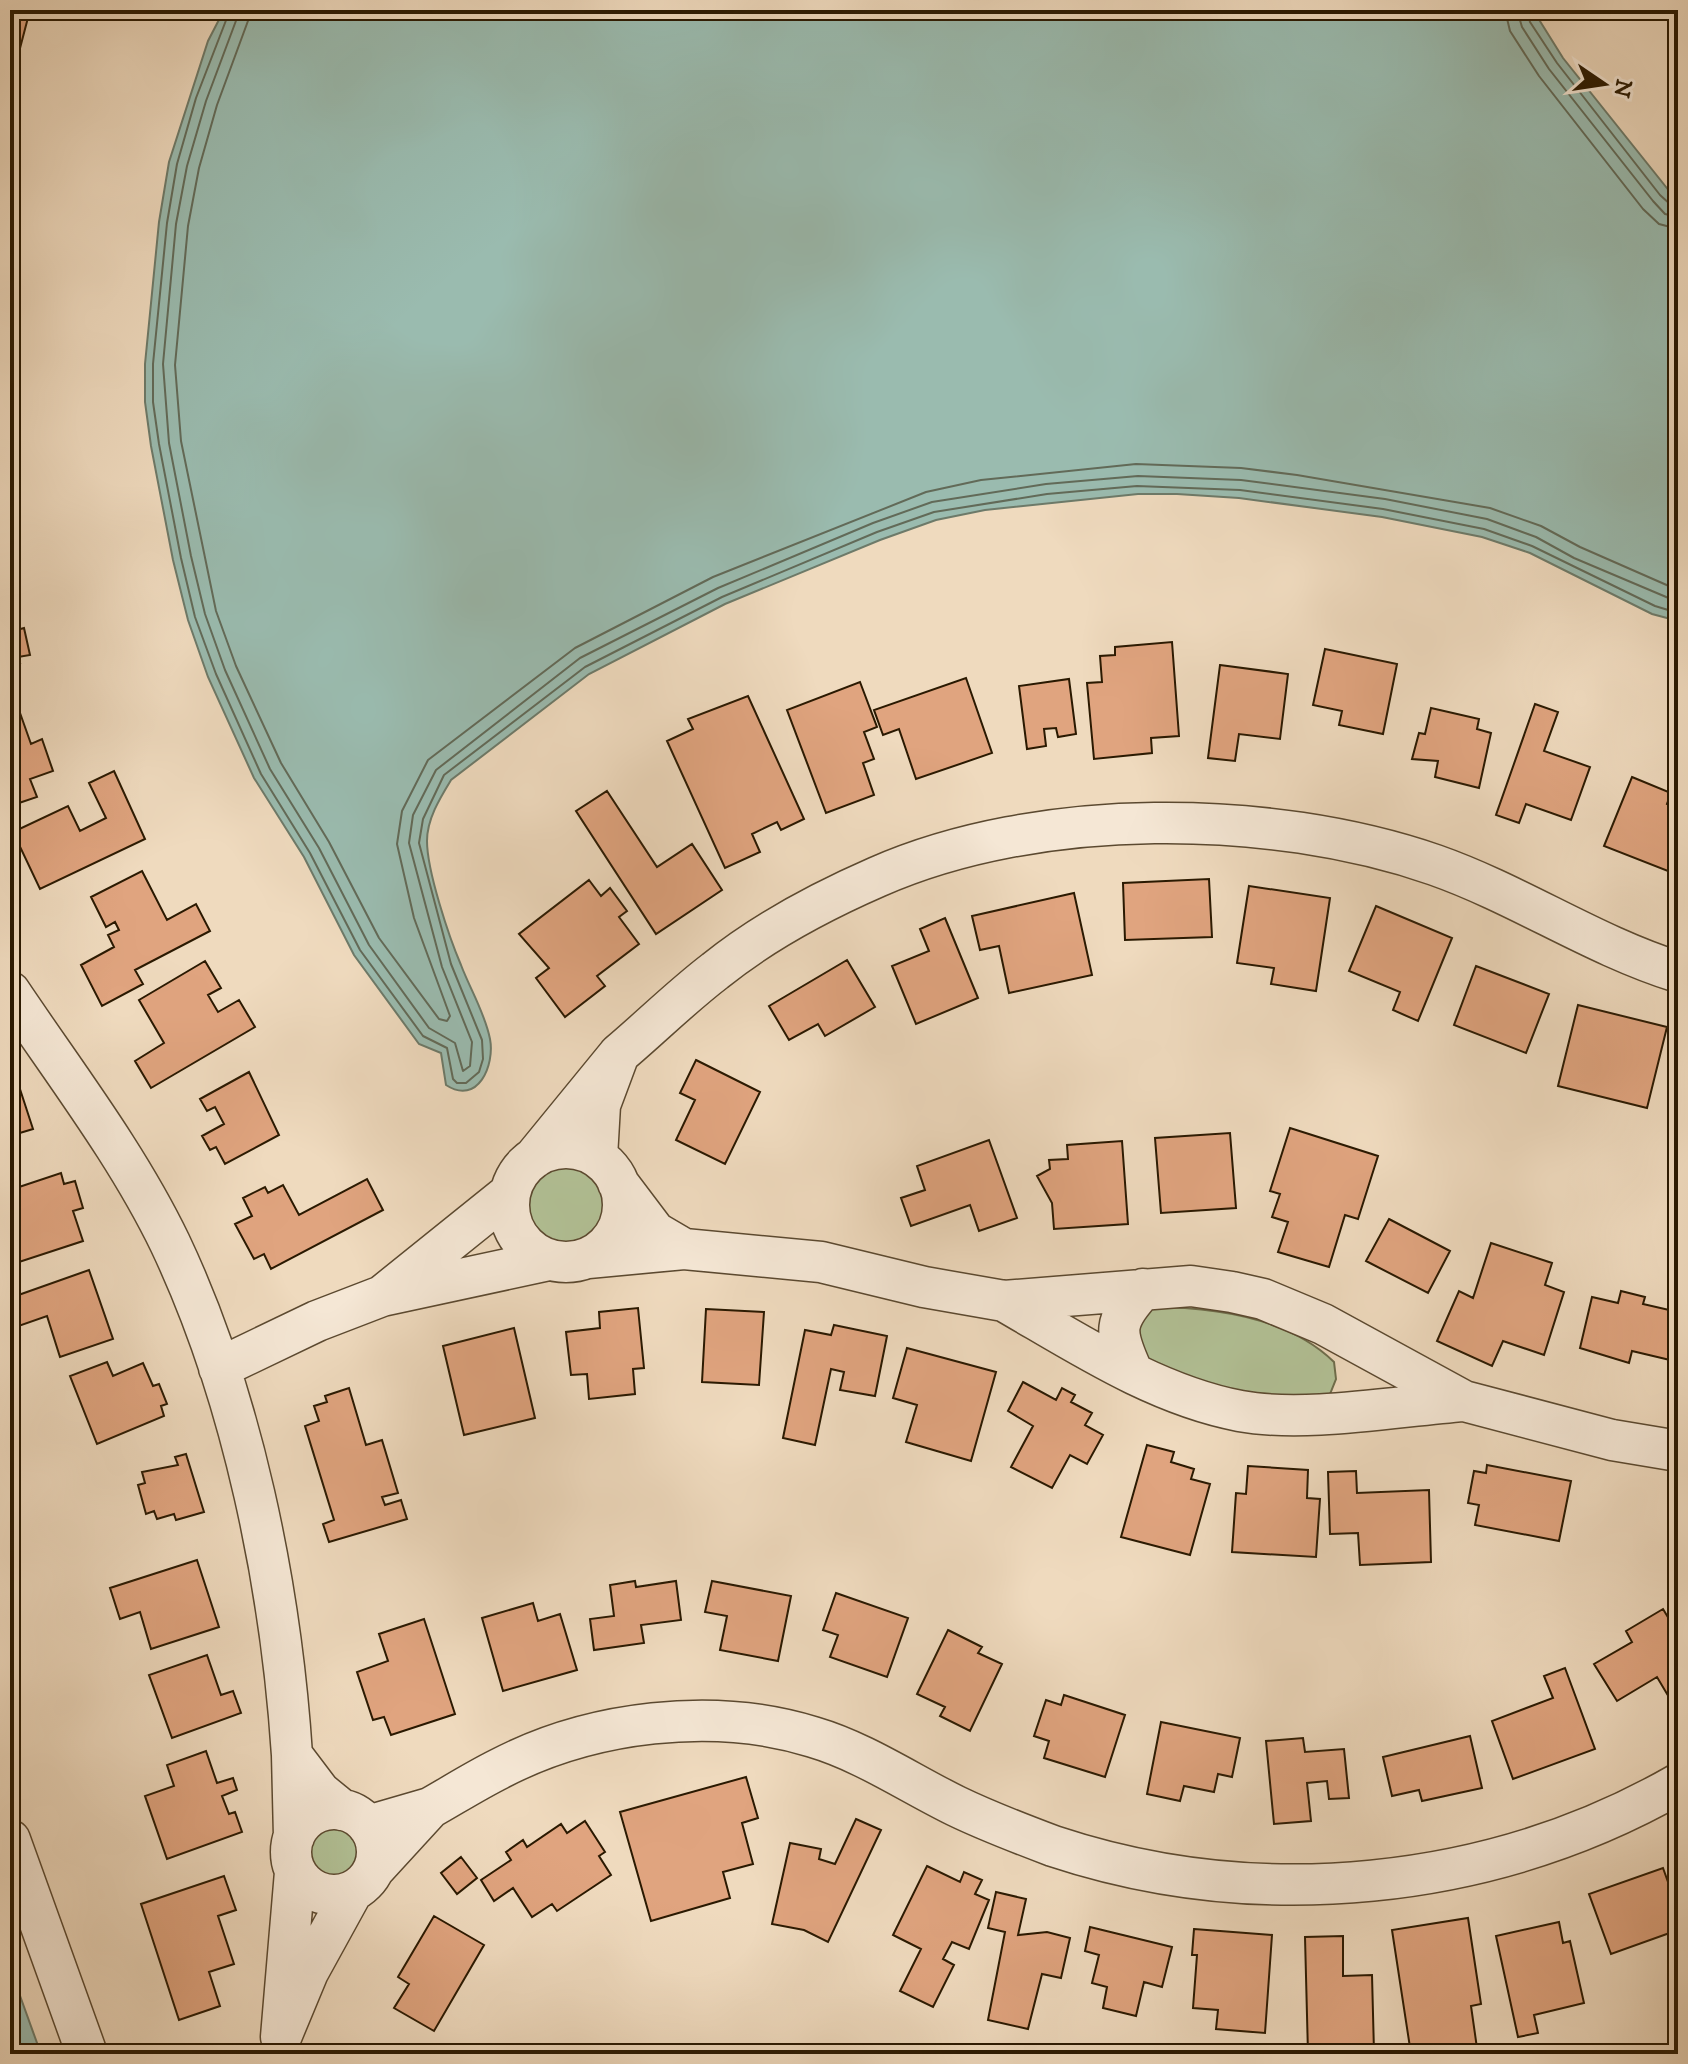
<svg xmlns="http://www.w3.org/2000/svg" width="1688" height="2064" font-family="'IM FELL DW Pica',serif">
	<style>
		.green { fill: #b2c196; stroke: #6e6d4c; stroke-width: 2 }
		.water { fill: #9abbaf; stroke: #6d7a69; stroke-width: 2 }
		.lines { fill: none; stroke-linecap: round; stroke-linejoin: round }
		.shore { stroke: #626a58; stroke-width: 2 }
		.building { fill: #e0a47f; stroke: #2a1901; stroke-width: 2 }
		.street-casing { stroke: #5b4930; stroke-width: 43 }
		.street { stroke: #f5e7d5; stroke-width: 40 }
	</style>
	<rect width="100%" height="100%" fill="#efdabe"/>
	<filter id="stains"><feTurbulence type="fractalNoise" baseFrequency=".0025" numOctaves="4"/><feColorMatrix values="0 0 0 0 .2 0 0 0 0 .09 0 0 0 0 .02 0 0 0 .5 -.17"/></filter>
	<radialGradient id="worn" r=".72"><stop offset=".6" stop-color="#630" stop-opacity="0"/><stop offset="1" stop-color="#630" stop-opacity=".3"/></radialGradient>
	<path class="green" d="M518 1205a43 43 0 1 1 86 0a43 43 0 1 1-86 0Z
		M1150,1307C1212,1307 1287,1316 1334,1362L1336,1379L1330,1394L1293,1406L1152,1372L1126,1334Z
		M301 1851a31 31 0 1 1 62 0a31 31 0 1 1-62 0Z"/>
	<path class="water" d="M224,10H1533L1563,58L1678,202V621L1652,614L1530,553L1482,537L1382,517L1239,498L1177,494H1138L985,510L936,520L880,540L725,604L589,674L451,780C440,798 427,819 427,841C427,871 449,937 461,965C470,989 485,1013 490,1039C495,1065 478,1106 446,1085L441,1053L419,1044L354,955L304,857L254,778L208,677L188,620L173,560L151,446L145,402V364L159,222L169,162L208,41Z
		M10,1968L41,2054H10Z"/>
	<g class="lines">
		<path class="shore" d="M230,10L196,98L177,164L167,223L153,364V402L159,444L181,558L195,617L216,674L261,774L310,853L360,950L423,1036L447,1048L453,1079L457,1083H466L479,1072L483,1059L482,1040L451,964L419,843L423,819L444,775L585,667L722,597L877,532L934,512L1047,494L1137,486L1240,490L1383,509L1484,529L1532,546L1655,606L1678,613
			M240,10L206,101L187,166L176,224L163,364L169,443L191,556L205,614L225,670L270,769L319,848L369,945L429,1028L455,1043L463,1071L470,1066L472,1042L442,967L409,843L413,815L436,770L580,658L718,588L873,523L932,502L1046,484L1138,476L1241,480L1385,499L1487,519L1536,537L1574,558L1678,602
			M252,10L217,105L199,168L188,226L175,365L181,441L216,611L236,666L281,763L329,842L379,938L439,1019L447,1021L450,1016L414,918L397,844L402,811L428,760L575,648L713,577L926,492L981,480L1136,464L1241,468L1297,475L1490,508L1541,526L1580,547L1678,590
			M1505,10L1510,31L1539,76L1643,209L1659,224L1678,229
			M1517,10L1522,27L1549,69L1653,201L1665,214L1678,217
			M1527,10L1530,22L1557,63L1660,195L1671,205L1678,207"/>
	</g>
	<path class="building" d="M10,10H30L19,52L10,50Z
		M10,620L13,631L24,628L30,655L18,657L20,663L10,665Z
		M1172,642L1179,736L1151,738L1152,753L1094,759L1087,683L1102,682L1100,656L1115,655V647Z
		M1325,649L1397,664L1383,734L1339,725L1342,711L1313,705Z
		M1220,665L1288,674L1280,739L1239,734L1235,761L1208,758Z
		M966,678L992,753L916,779L899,729L883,735L874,710Z
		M1069,679L1076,734L1058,737L1056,728L1044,729L1046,746L1027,749L1019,686Z
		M860,682L877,727L864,732L874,759L863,763L874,795L826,813L787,710Z
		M14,696L31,744L42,739L53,771L30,779L37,797L10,806V697Z
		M748,696L804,819L781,830L777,822L752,834L760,852L725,868L667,741L693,729L688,719Z
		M1535,704L1558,712L1544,751L1590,767L1571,820L1526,804L1519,823L1496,815Z
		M1431,708L1479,719L1477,729L1491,733L1479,788L1435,777L1438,761L1412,759L1419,733L1425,734Z
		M114,771L145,839L40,889L13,832L68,806L80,831L106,818L89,783Z
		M1632,777L1671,793L1667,804L1674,807L1678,798V861L1673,873L1604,846Z
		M607,791L657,867L692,844L722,890L656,934L576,811Z
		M142,871L167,920L196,904L210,931L135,970L143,984L102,1006L81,965L114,947L108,935L119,930L115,922L106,927L91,897Z
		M1209,879L1212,937L1125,940L1123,883Z
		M589,880L601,896L610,888L627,911L619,917L639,944L597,976L605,986L565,1017L536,978L549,968L519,934Z
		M1249,886L1330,898L1316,991L1271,984L1274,968L1237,963Z
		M1074,893L1092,975L1009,993L999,946L980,950L972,916Z
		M1376,906L1452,938L1418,1021L1393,1010L1400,992L1349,971Z
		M945,918L978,998L916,1024L892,966L929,951L920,929Z
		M847,960L875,1007L825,1036L818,1024L789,1040L769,1006Z
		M205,961L221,988L208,995L218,1012L239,1000L255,1027L151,1088L135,1061L164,1043L139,1000Z
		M1476,966L1549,994L1526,1053L1454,1025Z
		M1578,1005L1667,1027L1647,1108L1558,1086Z
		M696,1060L760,1092L725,1164L676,1140L695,1100L680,1093Z
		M249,1072L279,1135L225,1164L216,1147L210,1150L202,1136L224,1124L215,1107L207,1111L200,1099Z
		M18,1083L33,1129L10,1136V1085Z
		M1290,1128L1378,1156L1358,1219L1345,1215L1329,1267L1278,1252L1288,1222L1272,1217L1280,1194L1270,1191Z
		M1230,1133L1236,1208L1161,1213L1155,1138Z
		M989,1140L1017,1218L979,1231L970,1205L911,1226L901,1198L925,1190L917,1166Z
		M1122,1141L1128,1224L1054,1229L1052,1203L1037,1176L1050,1169L1049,1160L1068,1159L1067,1145Z
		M61,1173L64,1184L75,1181L83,1208L73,1211L83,1241L16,1263L10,1245V1190Z
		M367,1179L383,1210L271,1269L264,1254L254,1259L235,1224L252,1216L243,1198L265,1187L268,1193L283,1185L299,1215Z
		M1389,1219L1450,1251L1428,1293L1366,1261Z
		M1491,1243L1552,1263L1545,1285L1564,1292L1544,1355L1503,1341L1492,1366L1437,1341L1459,1291L1473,1298Z
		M89,1270L113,1339L60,1357L47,1316L13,1328L10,1298Z
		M1621,1291L1645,1297L1643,1304L1678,1312L1670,1360L1632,1351L1629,1363L1580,1348L1592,1297L1618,1303Z
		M638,1308L644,1368L633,1369L635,1394L589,1399L587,1374L571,1375L566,1332L600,1328L599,1312Z
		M706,1309L764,1312L759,1385L702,1382Z
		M834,1325L887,1336L875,1396L840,1390L844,1372L831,1369L815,1445L783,1438L805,1330L831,1335Z
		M514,1328L535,1418L464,1435L443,1346Z
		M907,1348L996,1372L971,1461L906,1442L917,1405L893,1398Z
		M107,1362L113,1376L143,1363L153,1386L159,1384L167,1404L161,1406L164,1416L97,1444L70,1376Z
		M1023,1382L1056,1400L1062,1388L1075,1395L1071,1402L1092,1413L1085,1425L1103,1435L1087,1464L1070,1455L1052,1488L1011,1467L1033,1426L1008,1411Z
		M349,1388L366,1445L382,1440L398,1493L382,1497L385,1505L401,1500L407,1519L329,1542L323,1524L334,1520L305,1426L319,1421L314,1406L327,1402L325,1396Z
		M1147,1445L1174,1452L1171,1462L1194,1469L1191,1479L1210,1484L1190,1555L1121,1537Z
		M186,1454L204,1512L176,1520L174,1514L157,1519L154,1511L146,1514L138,1485L145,1483L142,1472L178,1465L175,1457Z
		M1487,1465L1571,1481L1559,1541L1475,1525L1479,1505L1468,1503L1474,1471L1486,1473Z
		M1248,1466L1308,1470L1307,1498L1320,1499L1316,1557L1232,1552L1236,1493L1246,1494Z
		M1356,1471L1357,1493L1429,1490L1431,1562L1360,1565L1358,1533L1330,1534L1328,1472Z
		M197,1560L219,1627L151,1649L140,1612L120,1619L110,1588Z
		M635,1581L636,1587L676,1581L681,1620L641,1625L644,1643L594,1650L590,1619L614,1616L610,1585Z
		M712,1581L791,1596L778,1661L720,1650L727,1616L705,1612Z
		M836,1593L908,1618L887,1677L830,1657L838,1635L823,1630Z
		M533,1603L538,1621L560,1614L577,1670L503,1691L482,1618Z
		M1663,1609L1678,1634V1701L1673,1704L1657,1677L1617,1701L1594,1664L1632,1642L1626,1631Z
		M424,1619L455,1714L391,1735L384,1717L373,1720L357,1672L388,1661L379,1634Z
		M948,1630L982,1647L978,1653L1002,1664L970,1731L940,1716L945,1707L917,1694Z
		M207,1655L221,1695L233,1691L241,1713L172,1738L149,1675Z
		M1565,1668L1595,1749L1513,1779L1492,1721L1553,1698L1544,1676Z
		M1064,1695L1125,1715L1105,1777L1044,1758L1049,1741L1034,1736L1046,1700L1061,1705Z
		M1161,1722L1240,1738L1232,1777L1218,1774L1214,1792L1184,1786L1180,1801L1147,1794Z
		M1470,1736L1482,1788L1422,1801L1419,1790L1392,1796L1383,1757Z
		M1303,1738L1305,1752L1344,1749L1349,1798L1329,1799L1327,1781L1307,1783L1311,1821L1274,1824L1266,1741Z
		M206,1751L217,1783L233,1778L237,1790L222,1796L229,1814L235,1812L242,1832L167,1859L145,1796L174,1786L167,1765Z
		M746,1777L758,1818L742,1823L753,1864L723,1872L730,1898L651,1921L620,1812Z
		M856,1819L881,1830L828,1942L804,1930L772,1924L790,1843L821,1849L819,1859L835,1864Z
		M585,1821L605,1852L599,1856L611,1875L557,1911L552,1904L532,1917L513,1888L494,1901L481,1880L511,1860L506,1852L523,1840L527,1847L561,1824L567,1833Z
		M461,1857L477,1878L457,1894L441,1873Z
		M927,1866L960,1882L964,1872L982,1880L975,1894L989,1900L969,1949L952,1942L943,1959L954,1965L933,2007L900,1991L921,1949L893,1935Z
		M1663,1868L1678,1910V1930L1611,1954L1589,1894Z
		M224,1876L236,1910L218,1916L234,1964L209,1972L220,2006L179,2020L141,1904Z
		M996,1892L1026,1899L1018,1935L1047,1932L1070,1938L1061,1978L1042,1974L1028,2029L988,2020L1005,1932L988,1928Z
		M434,1916L484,1945L434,2031L394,2008L409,1984L398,1977Z
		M1468,1918L1481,2004L1471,2006L1477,2048L1411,2054L1392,1930Z
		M1559,1922L1563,1943L1570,1941L1584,2003L1534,2015L1538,2033L1518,2037L1496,1936Z
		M1090,1927L1172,1947L1162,1987L1144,1982L1136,2016L1103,2008L1107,1987L1092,1983L1099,1955L1085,1951Z
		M1194,1929L1272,1935L1265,2033L1216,2029L1218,2010L1193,2008L1197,1955H1192Z
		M1343,1936V1976L1372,1975L1374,2052L1308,2054L1305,1937Z"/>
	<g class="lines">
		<g class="street-casing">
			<path id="street" d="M10,992C65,1074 127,1154 170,1243C243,1397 281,1587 292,1755
				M619,1054C651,1027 681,997 715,971C762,933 822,901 877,877C1038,806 1270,808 1435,865C1520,895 1592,945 1678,972
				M509 1205a57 57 0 1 1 114 0a57 57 0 1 1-114 0Z
				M534,1158L619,1054L600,1105L597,1157
				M510,1193L382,1296L549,1260
				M684,1249L821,1262L924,1287L1004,1301L1191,1286L1232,1292L1263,1299L1323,1324L1464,1401L1612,1440L1678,1451
				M588,1258L684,1249L655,1232L618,1183
				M1004,1301C1077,1343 1155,1395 1240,1411C1305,1423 1397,1406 1464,1401
				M219,1368L317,1321L382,1296
				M1132,1371C1114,1331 1113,1322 1143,1289
				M430,1808C453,1795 475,1781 499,1769C590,1721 714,1706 813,1737C864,1752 909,1783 956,1806C987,1821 1021,1834 1053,1846C1258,1914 1491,1891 1678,1784
				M291 1852a43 43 0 1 1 86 0a43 43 0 1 1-86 0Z
				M368,1826L430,1808L375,1868
				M294,1837L292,1755L320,1792L342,1810
				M10,1840L87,2054
				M295,1872L281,2037L308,1972L352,1892"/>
		</g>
		<use href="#street" class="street"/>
	</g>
	<rect width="1688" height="2064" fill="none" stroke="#efdabe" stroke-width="40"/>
	<rect x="12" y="12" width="1664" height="2040" fill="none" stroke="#2a1901" stroke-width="4"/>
	<rect x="20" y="20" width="1648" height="2024" fill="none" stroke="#2a1901" stroke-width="2"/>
	<g transform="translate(1604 84) rotate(103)" stroke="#f5e7d5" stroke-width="6" paint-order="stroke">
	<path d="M0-6L14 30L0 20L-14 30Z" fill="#2a1901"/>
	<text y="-12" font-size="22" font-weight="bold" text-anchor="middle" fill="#2a1901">N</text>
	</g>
	<rect width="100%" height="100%" filter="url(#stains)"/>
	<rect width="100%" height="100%" fill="url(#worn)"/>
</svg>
